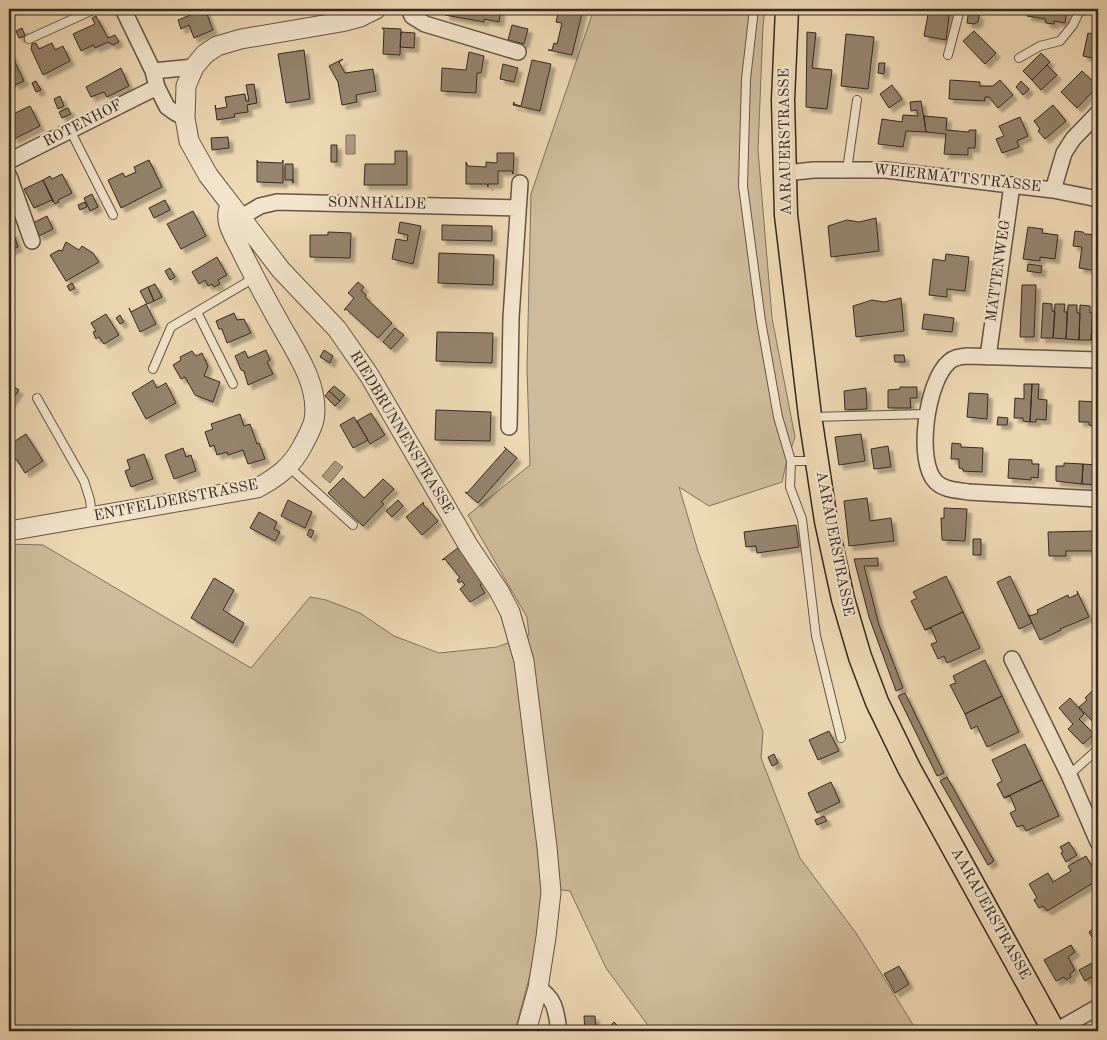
<svg xmlns="http://www.w3.org/2000/svg" width="1107" height="1040" font-family="'Old Standard TT',serif">
	<style>
		.green { fill: #cfbb9b; stroke: #82725f }
		.water { fill: #af9d83; stroke: #7f6e5d }
		.building { fill: #96846e; stroke: #362823; filter: url(#shadow) }
		.lines { fill: none; stroke-linecap: round; stroke-linejoin: round }
		.service-casing { stroke: #645447; stroke-width: 10 }
		.minor-casing { stroke: #645447; stroke-width: 18 }
		.tertiary-casing { stroke: #645447; stroke-width: 21 }
		.primary-casing { stroke: #362823; stroke-width: 25 }
		.service { stroke: #f4e6ce; stroke-width: 8 }
		.minor { stroke: #f4e6ce; stroke-width: 15 }
		.tertiary { stroke: #f4e6ce; stroke-width: 19 }
		.primary { stroke: #eed9b4; stroke-width: 22 }
		.labels { text-anchor: middle; dominant-baseline: central; stroke-width: 4.5; stroke-linejoin: round; paint-order: stroke }
		.street-label { font-size: 15px; fill: #362823; stroke: #f4e6ce }
	</style>
	<defs>
		<filter id="shadow"><feDropShadow dx="4.5" dy="4.5" stdDeviation="1" flood-color="#0004"/></filter>
	</defs>
	<rect width="100%" height="100%" fill="#eed9b4"/>
	<filter id="stains"><feTurbulence type="fractalNoise" baseFrequency=".004" numOctaves="4"/><feColorMatrix values="0 0 0 0 .2 0 0 0 0 .09 0 0 0 0 .02 0 0 0 .5 -.17"/></filter>
	<radialGradient id="worn" r=".72"><stop offset=".6" stop-color="#630" stop-opacity="0"/><stop offset="1" stop-color="#630" stop-opacity=".3"/></radialGradient>
	<path class="green" d="M594,9H765L763,26L758,150L772,318L795,437L786,464L782,482L709,506L679,487L698,551L763,732L761,758L800,858L856,933L917,1031H652L606,968L570,891L542,887L538,932L531,971L515,1031H9V544L43,545L251,668L310,597L326,600L360,613L394,636L439,653L497,647L529,635L527,617L468,515L530,465L527,368L531,194Z"/>
	<path class="water" d="M346,135H355V154H346Z
		M335,461L343,467L330,483L322,476Z"/>
	<path class="building" d="M205,9L213,30L194,38L189,25L181,29L178,20Z
		M446,9H501L499,22L484,19V22L445,15Z
		M559,9H583L572,55L548,50H552L554,43L557,44L562,23L556,22Z
		M929,9H950L946,40L924,36Z
		M969,9H976V13L979,15L978,22L974,24L967,23Z
		M1029,9H1067L1065,23L1054,21V24L1046,23L1045,19L1027,16Z
		M1097,13L1098,14V59L1083,56L1088,33L1092,34Z
		M96,16L108,38L115,35L119,42L113,45L108,42L95,48L93,45L81,51L73,34L95,24L92,18Z
		M512,25L528,29L524,44L508,40Z
		M22,28L25,36L19,38L16,31Z
		M382,28L401,29L400,55L383,54L384,30Z
		M974,31L996,53L985,64L963,41Z
		M401,32L415,33L414,48L400,47Z
		M807,32L816,33L812,68L832,70L827,109L806,107Z
		M846,34L874,37L868,89L841,86Z
		M36,43L39,49L52,43L55,50L63,46L70,61L43,75L31,49L32,44Z
		M304,50L310,99L286,103L278,54Z
		M469,52L484,56L481,73H477L476,93L441,91L442,68L466,70Z
		M1041,53L1050,62L1032,80L1023,71Z
		M11,54L24,81L15,85L13,81L9,83V55Z
		M343,59L339,62L345,73L373,69L376,91L356,95L357,102L342,105L338,82L329,66Z
		M532,60L551,64L540,111L513,105L514,102V104L521,106Z
		M879,63H885L884,74L878,73Z
		M503,64L518,68L514,82L500,79Z
		M1047,65L1057,75L1041,90L1032,80Z
		M121,68L129,86L107,97L104,92L91,97L86,87Z
		M1082,71L1098,86L1077,108L1061,92Z
		M950,80L980,82V86H993L1000,80L1013,95L998,108L989,97H985V101L949,99Z
		M36,81L41,90L36,92L32,83Z
		M1021,81L1029,89L1023,95L1016,87Z
		M254,84L257,103L247,105L248,112L234,114L235,117L217,120L215,105L216,109L227,107L225,97L245,94L246,101H249L246,85Z
		M892,85L902,99L889,108L880,94Z
		M60,96L64,106L58,109L54,99Z
		M921,101L926,132L906,131L903,147L878,144L882,119L902,122L903,115L918,116L917,110L911,111L910,102Z
		M1053,105L1066,121L1045,139L1038,131L1040,129L1034,121Z
		M30,106L40,126L14,139L10,132H9V116Z
		M68,108L71,114L62,118L59,112Z
		M924,116L947,118L946,130L969,132V130H976L975,148H968V155L944,154L946,134L926,132Z
		M1020,117L1028,136L1017,141L1019,147L1002,153L996,139L1004,136L999,126Z
		M228,137L229,148L212,150L211,138Z
		M331,145H337V162H331Z
		M395,151H407V185H364L365,164H395Z
		M497,153H514L513,174L512,171H498V184H488V187L487,184H466V162L468,166L486,167V162L497,163Z
		M149,160L162,187L121,208L108,180L123,173L125,177L136,172L134,167Z
		M257,160L258,162L282,163L283,160V183L257,182Z
		M285,164H293V183V180H285Z
		M62,174L72,193L58,200L59,202L55,204L43,180L50,176L52,179Z
		M43,180L53,202L52,200L34,208L24,189Z
		M92,194L98,207L90,211L84,198Z
		M165,200L170,210L154,218L149,208Z
		M85,202L87,207L80,210L78,205Z
		M193,211L206,236L181,249L167,224Z
		M47,216L53,229L39,236L33,223Z
		M876,218L879,251L831,257L828,226L847,220L859,222Z
		M400,222L421,226L413,264L392,259L396,239L407,241L408,235L398,233Z
		M442,225L492,226V241L442,240Z
		M1028,227L1043,229L1042,233L1058,235L1055,259L1040,257V261L1023,259Z
		M1075,231L1083,232L1085,234L1098,235V271L1079,268L1082,247L1073,246Z
		M13,232L18,247L9,251V233Z
		M328,232L351,233L350,258L310,257V235H328Z
		M66,242L79,250L82,246L93,253L99,262L66,281L50,255L59,250L62,251Z
		M439,253L494,255L493,285L438,283Z
		M946,254L969,257L965,291L947,289V297L929,295L933,259L945,261Z
		M217,257L227,275L218,280L220,284L214,287L212,284L208,286L205,280L199,284L192,272Z
		M1028,264L1042,266L1041,273L1027,271Z
		M170,268L175,277L170,280L165,271Z
		M358,282L364,287L361,291L366,295L365,297L392,323L378,338L346,309L344,310L354,298L348,293Z
		M72,283L75,288L70,291L67,286Z
		M155,284L162,297L154,301L148,287Z
		M1022,285H1036L1034,337H1020Z
		M148,287L154,301L147,304L140,291Z
		M901,298L904,331L856,337L853,306L872,300L884,302Z
		M1043,303L1052,304V311L1055,312L1053,338H1041Z
		M146,304L156,324L140,332L129,308L131,312Z
		M1055,304H1065L1064,312H1067L1066,339L1053,338Z
		M1068,305H1077V313H1080L1079,340L1066,339Z
		M1080,305L1090,306V313H1093L1091,340H1079Z
		M1093,306H1098V341L1091,340Z
		M234,313L237,320L244,319L251,333L227,343L222,329H219L216,321Z
		M106,314L119,335L104,344L99,337L96,339L93,332L96,331L91,323Z
		M924,314L954,318L952,332L922,329Z
		M120,315L124,322L120,324L116,318Z
		M395,328L404,335L391,349L383,342Z
		M437,332L493,333L492,363L436,361Z
		M266,350L270,360L267,362L273,374L248,385L244,371L241,370L235,356L245,351L248,358Z
		M324,350L333,356L330,363L320,357Z
		M192,351L196,356L202,353L208,366L204,376L220,382L213,402L195,395L185,377L181,379L173,365L181,360L180,357Z
		M894,355H904L905,362H895Z
		M153,380L157,388L166,383L176,403L146,419L132,393Z
		M1024,384H1032L1030,422L1023,421V418H1014L1015,398L1024,399Z
		M1032,384H1039L1038,399L1047,400L1046,420L1036,419V422H1030Z
		M11,385L19,390L9,404V388Z
		M334,386L345,395L340,401L329,391Z
		M900,387H917V398H910L911,408H888V390L900,389Z
		M866,388L867,409L845,410L844,391Z
		M329,391L340,401L335,406L325,396Z
		M969,393L988,394L987,419L967,417Z
		M1079,401L1098,402L1097,426L1089,425V422H1079Z
		M436,410L491,412L490,441L435,440Z
		M371,413L385,435L370,444L357,421Z
		M240,414L244,426L250,424L257,444L259,443L265,459L248,464L243,450L228,455L227,452L217,455L214,445L210,447L205,432L213,429L211,424Z
		M354,417L368,440L353,448L340,425Z
		M998,417L1008,418L1007,425H997Z
		M26,434L43,461L25,473L17,460L12,458L13,454L9,447V438L12,443Z
		M861,434L865,461L839,465L835,437Z
		M952,443L961,444V447L983,448L982,472L963,471V469L959,468V459H951Z
		M888,446L891,467L874,469L871,449Z
		M504,447L517,458L478,503L465,492L467,493L506,449Z
		M183,448L186,457L191,455L196,471L174,479L165,455Z
		M144,454L153,479L131,487L125,471L130,469L127,460Z
		M1009,459L1032,460V464H1039L1038,478L1031,477V480L1008,478Z
		M1064,463L1083,464L1082,484L1056,481V466H1064Z
		M1083,464L1098,465V485L1082,484Z
		M343,478L364,498L383,479L394,489L381,502L384,504L363,526L328,493Z
		M867,498L870,521L891,518L894,541L849,546L844,501Z
		M288,500L312,512L305,528L281,516Z
		M398,500L403,506L392,517L386,511Z
		M424,502L423,504L438,521L422,535L406,517Z
		M944,508L967,509L965,541L942,540L941,518H944Z
		M259,512L277,522L274,529L280,532L275,541L250,528Z
		M796,525L799,547L757,553L756,546L746,547L744,532Z
		M310,529L314,531L311,538L307,535Z
		M1098,531V551H1066V556H1049L1048,532Z
		M973,539H981V555H973Z
		M459,547L485,581L480,585L485,593L470,602L460,589L465,585L462,581L459,583L457,580L460,578L445,559L442,560Z
		M878,558V566H864L879,625L903,688L896,691L869,617L854,559Z
		M946,576L963,612L925,630L911,601L917,598L913,592Z
		M1010,576L1032,623L1019,629L997,582Z
		M214,578L234,590L223,610L244,623L233,643L191,618Z
		M1077,591L1089,617L1060,629L1061,630L1040,640L1028,614L1030,616L1038,613L1037,610L1068,595L1069,598L1078,594Z
		M963,612L980,648L947,663L944,656L938,659L931,644L937,642L931,628L925,630Z
		M985,660L1002,696L965,714L950,685L956,683L953,676Z
		M1098,685V720L1094,723L1079,707L1087,700L1085,698Z
		M905,693L944,773L937,776L898,696Z
		M1002,696L1019,732L987,747L977,726L971,729L965,714Z
		M1070,698L1084,714L1079,719L1094,734L1083,744L1068,729L1073,724L1059,708Z
		M829,731L839,751L818,760L809,740Z
		M1025,744L1042,780L1004,798L997,784L1002,781L992,760Z
		M774,754L778,763L772,766L768,757Z
		M947,777L994,861L988,865L940,781Z
		M1042,780L1059,816L1026,831L1023,825L1017,827L1010,813L1016,810L1010,796L1004,798Z
		M831,782L840,802L817,813L808,793Z
		M824,816L827,821L817,825L815,820Z
		M1069,842L1077,855L1066,862L1061,853L1063,852L1060,847Z
		M1086,856L1098,877V880L1047,911L1043,906L1039,908L1034,900L1037,898L1029,884L1048,873L1053,882L1071,871L1068,866Z
		M1098,926V948L1089,932Z
		M1071,945L1075,952L1068,957L1075,970L1070,974L1071,977L1066,980L1064,977L1056,981L1044,960Z
		M1094,962L1098,969V973L1085,981L1079,970Z
		M899,966L909,984L895,993L884,974Z
		M584,1016H595L596,1031H602H585Z
		M614,1022L623,1031H605Z"/>
	<g class="lines">
		<g class="service-casing">
			<path id="service" d="M334,9L341,22
				M754,9L746,79L743,186L761,321L778,417L791,461L790,487L802,519L816,636L841,738
				M29,39L95,9
				M948,55L960,9
				M1019,58L1040,46L1060,41L1073,25L1078,14L1084,9
				M70,130L113,215
				M847,170L857,100
				M197,312L233,384
				M153,369L171,327L254,278
				M37,398L84,481L90,500L92,517
				M812,417L927,414
				M791,461H814
				M289,467L353,525
				M1069,775L1098,749"/>
		</g>
		<g class="minor-casing">
			<path id="minor" d="M123,9L153,71L157,87L167,107L174,112L185,118
				M409,9L412,16L425,24L518,52
				M153,71L194,67
				M9,161L157,87
				M785,173L814,170H885L1053,190L1098,199
				M9,176L32,241
				M1053,190L1064,153L1073,139L1098,113
				M240,218L260,206L277,202L518,208
				M988,357L1012,185
				M1098,360L967,356C960,357 954,357 949,362C927,380 915,461 936,482C944,490 957,490 968,492L1098,499
				M509,427L511,318L520,183
				M1012,659L1069,775L1098,842
				M538,988C556,999 556,1012 559,1031
				M1056,1031L1098,1007"/>
		</g>
		<g class="tertiary-casing">
			<path id="tertiary" d="M376,9L360,17L341,22L241,39L217,46L205,54L194,67L186,86L185,118L189,141L208,175L281,270L337,329L369,375L468,545L499,591L510,612L524,661L547,847L551,892L546,937L538,988L526,1031
				M9,531L257,488C278,477 292,466 303,445C307,437 312,429 314,420C320,385 295,351 279,322C265,297 252,273 240,248C233,234 223,220 230,206"/>
		</g>
		<g class="primary-casing">
			<path id="primary" d="M787,9L783,100L786,215L810,416L826,521L843,599L860,657L877,702L909,768L1054,1031"/>
		</g>
		<use href="#service" class="service"/>
		<use href="#minor" class="minor"/>
		<use href="#tertiary" class="tertiary"/>
		<use href="#primary" class="primary"/>
	</g>
	<g class="labels">
		<g class="street-label">
			<text transform="translate(83 124) rotate(-27)">ROTENHOF</text>
			<text transform="translate(786 142) rotate(-91)">AARAUERSTRASSE</text>
			<text transform="translate(957 179) rotate(6)">WEIERMATTSTRASSE</text>
			<text transform="translate(377 204) rotate(1)">SONNHALDE</text>
			<text transform="translate(999 271) rotate(-82)">MATTENWEG</text>
			<text transform="translate(401 433) rotate(59)">RIEDBRUNNENSTRASSE</text>
			<text transform="translate(176 501) rotate(-11)">ENTFELDERSTRASSE</text>
			<text transform="translate(834 544) rotate(79)">AARAUERSTRASSE</text>
			<text transform="translate(990 914) rotate(61)">AARAUERSTRASSE</text>
		</g>
	</g>
	<rect width="1107" height="1040" fill="none" stroke="#eed9b4" stroke-width="30"/>
	<rect x="10" y="10" width="1087" height="1020" fill="none" stroke="#362823" stroke-width="2.5"/>
	<rect x="15" y="15" width="1077" height="1010" fill="none" stroke="#362823"/>
	<rect width="100%" height="100%" filter="url(#stains)"/>
	<rect width="100%" height="100%" fill="url(#worn)"/>
</svg>
